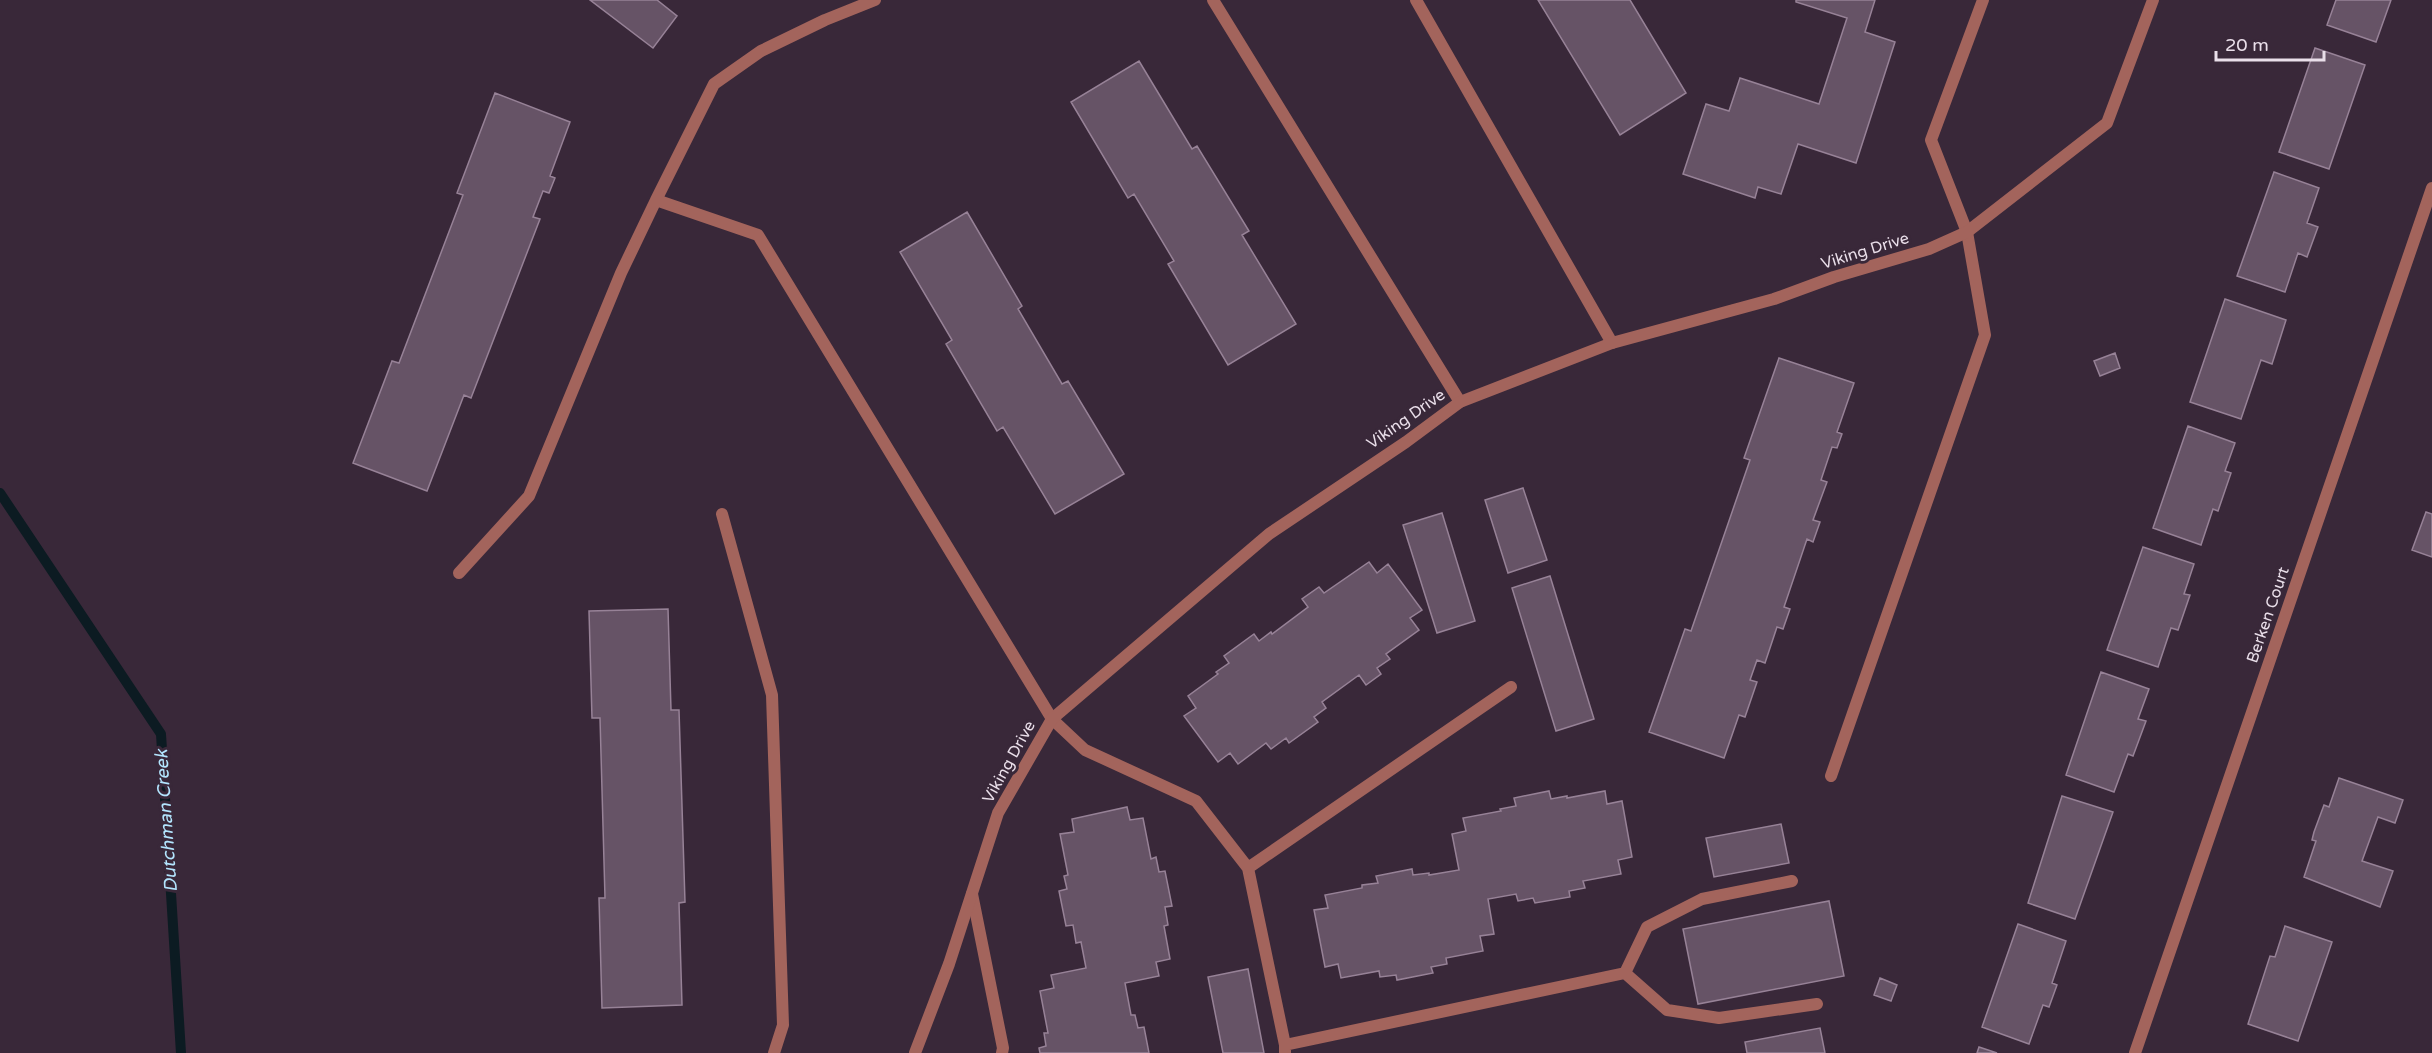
<svg xmlns="http://www.w3.org/2000/svg" width="2432" height="1053" font-family="'Varela Round',sans-serif">
	<style>
		.lines { fill: none; stroke-linecap: round; stroke-linejoin: round }
		.stream { stroke: #0c1b22; stroke-width: 10 }
		.building { fill: #665366; stroke: #978297; stroke-width: 1.5 }
		.service { stroke: #a3645c; stroke-width: 12 }
		.minor { stroke: #a3645c; stroke-width: 12 }
		.labels { text-anchor: middle; dominant-baseline: central; stroke-width: 6; stroke-linejoin: round; paint-order: stroke }
		.street-label { font-size: 16px; fill: #eadfea; stroke: #392839 }
		.water-label { font-size: 18px; font-style: italic; fill: #b3e5fe; stroke: #392839 }
	</style>
	<rect width="100%" height="100%" fill="#392839"/>
	<g class="lines">
		<path class="stream" d="M0,493L161,734L181,1053"/>
	</g>
	<path class="building" d="M590,0H657L677,16L653,48Z
		M1538,0H1630L1686,93L1620,135Z
		M1796,0H1875L1865,32L1895,42L1856,163L1798,144L1781,194L1758,187L1755,198L1683,174L1706,104L1729,111L1740,78L1819,104L1847,18L1796,2Z
		M2336,0H2391L2376,42L2327,25Z
		M2315,48L2365,65L2329,169L2279,152Z
		M1139,61L1192,149L1197,146L1249,231L1242,235L1296,324L1228,365L1168,264L1174,261L1134,194L1128,198L1071,102Z
		M495,93L570,122L550,176L555,178L549,193L543,191L533,217L540,219L471,398L464,395L427,491L353,463L392,361L399,363L463,195L457,193Z
		M2274,172L2319,188L2307,223L2318,227L2307,257L2298,253L2285,292L2237,276Z
		M967,212L1022,306L1018,309L1062,384L1068,381L1124,474L1055,514L1003,427L997,431L946,344L952,340L900,252Z
		M2225,299L2286,320L2272,364L2261,360L2241,419L2190,402Z
		M2115,353L2120,368L2100,376L2094,361Z
		M1779,358L1854,383L1837,432L1842,434L1837,448L1832,447L1821,480L1827,482L1813,520L1820,522L1813,542L1807,539L1784,607L1790,609L1783,629L1777,627L1765,663L1757,660L1750,680L1757,682L1745,717L1739,715L1724,758L1649,732L1685,629L1691,631L1750,460L1744,458Z
		M2188,426L2235,443L2225,471L2231,473L2218,511L2213,509L2201,545L2153,528Z
		M1523,488L1547,560L1508,573L1485,500Z
		M2426,512L2432,514V557L2412,550Z
		M1442,513L1475,621L1437,633L1403,525Z
		M2143,547L2194,564L2184,594L2190,595L2178,630L2171,628L2158,667L2107,650Z
		M1369,562L1377,573L1388,564L1422,610L1410,618L1419,630L1386,654L1390,659L1377,668L1381,674L1366,685L1359,675L1322,702L1326,708L1314,717L1318,722L1289,743L1286,738L1271,749L1266,743L1238,764L1230,753L1218,762L1184,716L1196,708L1188,696L1218,674L1216,672L1229,663L1224,656L1254,634L1259,641L1271,632L1272,634L1308,607L1302,599L1319,587L1324,593Z
		M1550,576L1594,719L1556,731L1512,588Z
		M668,609L671,710H679L685,902L679,903L682,1005L602,1008L599,898H605L600,718H592L589,611Z
		M2101,672L2149,689L2138,719L2146,721L2133,756L2128,754L2114,792L2066,775Z
		M2339,778L2403,800L2395,823L2378,817L2362,861L2393,871L2380,907L2304,877L2316,841L2312,840L2314,832L2324,805L2329,807Z
		M1549,791L1551,799L1567,796V798L1605,791L1607,804L1622,801L1632,857L1618,860L1621,874L1583,881L1585,888L1569,891L1570,897L1535,903L1533,898L1518,901L1516,894L1488,899L1494,934L1480,936L1483,951L1446,958L1447,964L1431,967L1433,973L1397,980L1396,975L1380,977L1379,971L1341,978L1338,964L1325,967L1314,910L1328,908L1325,895L1362,888V885L1378,883L1376,876L1412,869L1413,875L1429,873V875L1459,870L1452,834L1466,831L1463,818L1501,811L1500,809L1516,806L1514,798Z
		M2062,796L2113,812L2075,919L2028,903Z
		M1127,807L1130,820L1143,818L1151,859L1156,857L1159,872L1165,871L1172,906L1165,907L1168,925L1164,926L1170,959L1156,962L1159,976L1125,983L1131,1015H1135L1138,1028L1144,1027L1149,1053H1040L1039,1048L1046,1046L1044,1033H1048L1040,991L1054,988L1051,975L1086,968L1081,942L1076,943L1073,925L1066,926L1059,891L1067,889L1064,876L1068,875L1060,834L1074,832L1072,819Z
		M1781,824L1789,863L1714,877L1706,838Z
		M1829,901L1844,976L1698,1004L1683,929Z
		M2018,924L2066,941L2052,983L2057,985L2049,1007L2043,1005L2029,1044L1982,1027Z
		M2285,926L2332,942L2298,1041L2248,1024L2270,956L2275,957Z
		M1248,969L1264,1053H1223L1208,977Z
		M1880,978L1897,985L1891,1001L1874,995Z
		M1820,1028L1825,1053H1747L1745,1042Z
		M1979,1047L1997,1053H1977Z"/>
	<g class="lines">
		<path class="service" d="M875,0L825,20L761,51L714,84L656,200L758,235L1052,719L1085,750L1196,801L1248,868L1285,1045V1053
			M1213,0L1460,402
			M1416,0L1612,343
			M722,514L772,695L783,1025L774,1053
			M459,573L529,496L621,273L656,200
			M1831,776L1985,335L1967,232L1931,140L1983,0
			M1248,868L1511,687
			M972,894L1003,1048L1002,1053
			M1625,973L1667,1010L1719,1018L1817,1004
			M1285,1045L1625,973L1647,927L1702,899L1792,881"/>
		<path class="minor" d="M915,1053L949,964L998,813L1052,719L1269,534L1406,442L1460,402L1612,343L1774,299L1834,277L1929,249L1967,232L2107,123L2153,0
			M2135,1053L2432,188"/>
	</g>
	<g class="labels">
		<g class="street-label">
			<text transform="translate(1865 251) rotate(-17)">Viking Drive</text>
			<text transform="translate(1406 419) rotate(-35)">Viking Drive</text>
			<text transform="translate(2268 615) rotate(-71)">Berken Court</text>
			<text transform="translate(1009 762) rotate(-61)">Viking Drive</text>
		</g>
		<g class="water-label">
			<text transform="translate(166 821) rotate(-94)">Dutchman Creek</text>
		</g>
	</g>
	<path d="M2216 51v9h108v-9" fill="none" stroke="#eadfea" stroke-width="3"/>
	<text x="2225" y="51" font-size="18" fill="#eadfea" stroke="#392839" stroke-width="4.5" paint-order="stroke">20 m</text>
</svg>
